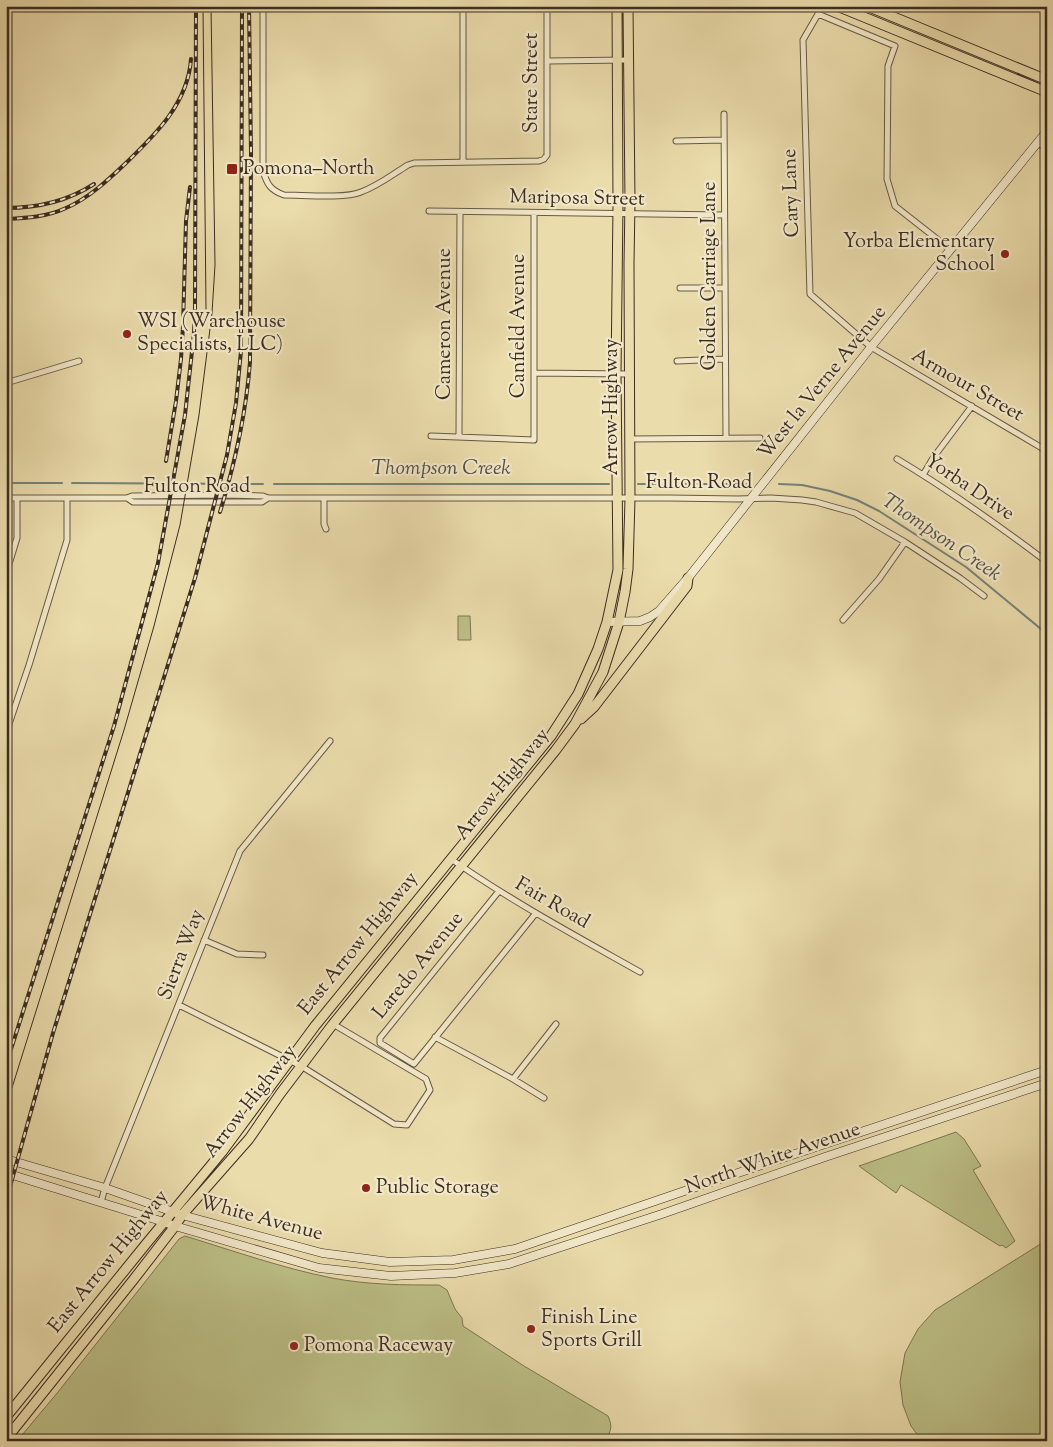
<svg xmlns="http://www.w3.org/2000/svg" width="1053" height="1447" font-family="'Sorts Mill Goudy',serif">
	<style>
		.green { fill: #bcbf86; stroke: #7c7654 }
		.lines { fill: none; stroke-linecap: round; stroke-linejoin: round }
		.stream { stroke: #75817a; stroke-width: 2 }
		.minor-casing { stroke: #675944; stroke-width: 7 }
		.secondary-casing { stroke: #3b2d22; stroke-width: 9 }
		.primary-casing { stroke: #3b2d22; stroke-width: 11 }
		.minor { stroke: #f2e8c9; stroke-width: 5 }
		.secondary { stroke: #f2e8c9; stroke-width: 8 }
		.primary { stroke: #ebdcac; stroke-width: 9 }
		.tram { stroke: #3b2d22; stroke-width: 1 }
		.rail-casing { stroke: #3b2d22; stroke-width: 4 }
		.rail { stroke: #f2e8c9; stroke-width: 2; stroke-dasharray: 5.5; stroke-linecap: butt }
		.poi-dot { fill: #8f2418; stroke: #f2e8c9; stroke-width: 2 }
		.labels { text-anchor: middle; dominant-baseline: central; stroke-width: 4.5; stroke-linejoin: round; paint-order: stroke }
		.street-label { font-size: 20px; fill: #3b2d22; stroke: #f2e8c9 }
		.poi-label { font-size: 20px; fill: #3b2d22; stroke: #f2e8c9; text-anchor: start }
		.water-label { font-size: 21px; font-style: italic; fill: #535046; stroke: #f2e8c9 }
	</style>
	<rect width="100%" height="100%" fill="#ebdcac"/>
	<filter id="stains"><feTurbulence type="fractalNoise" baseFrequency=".004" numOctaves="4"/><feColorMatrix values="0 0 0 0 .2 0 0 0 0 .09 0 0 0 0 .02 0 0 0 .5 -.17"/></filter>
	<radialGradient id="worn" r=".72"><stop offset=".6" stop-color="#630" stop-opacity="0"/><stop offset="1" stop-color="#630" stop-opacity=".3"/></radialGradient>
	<path class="green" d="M458,616H470L471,640H458Z
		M956,1132L964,1139L981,1166L973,1170L1015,1241L1006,1248L1002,1245L1000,1246L901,1185L896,1193L859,1166Z
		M185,1236C234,1251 282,1268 332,1278C368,1285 404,1285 439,1285L447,1290L455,1309L462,1318L463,1326L524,1366L608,1416C613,1427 611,1431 605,1441H17L58,1392L179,1239Z
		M1047,1240V1441H922L911,1426L903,1405L900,1382L905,1353L918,1329L935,1310Z"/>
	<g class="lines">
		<path class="stream" d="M6,483H62
			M72,483L263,484
			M274,484H609
			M638,484H748
			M779,484L802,485L830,491L857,500L879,511L966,567L1047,634"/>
		<g class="minor-casing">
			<path id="minor" d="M263,6V171C267,184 270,190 284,195C304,195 344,199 361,192C378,186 393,174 408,165L414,163L539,161L544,159L547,155V6
				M463,6V162
				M548,61L628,60
				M724,114L726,438
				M676,141L724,140
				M1038,143L1047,149
				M429,211L724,215
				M951,250L895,206L887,179L888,66L895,46L818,14L803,40L810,294L871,347L1047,451
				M680,288H725
				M677,361L725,359
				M534,373L629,374
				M6,383L79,361
				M431,436L534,440V213
				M459,436L460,212
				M630,439L760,438
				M897,459C949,490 998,525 1047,562
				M923,475L933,458L972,406
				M6,498H127L132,496L225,495L263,496L268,498H669L738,499L771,498L802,500L816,502L855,513L905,542L960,578L984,596
				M127,498L133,502H262L268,498
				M324,498V524L326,529
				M6,574L17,538V498
				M843,620L879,579L905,542
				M6,733L29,665L67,540V499
				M451,859C511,901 576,936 640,972
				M499,891L380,1038V1043L414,1064L536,913
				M204,940L237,954L263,955
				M179,1005L301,1066L394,1124L407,1125L430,1090L426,1079L333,1024
				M435,1037L513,1079L544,1098
				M513,1079L556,1024
				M101,1202L105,1188L240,851L330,741"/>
		</g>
		<g class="secondary-casing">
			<path id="secondary" d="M607,622L640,621L650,617L659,611L688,578L871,347L1047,131
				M6,1159L105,1188L182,1215L322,1253L390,1262L453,1260L515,1249L702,1185L1047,1070
				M6,1173L164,1222L175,1226L319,1268L391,1276L455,1273L509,1264L662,1214L825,1157L1047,1083"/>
		</g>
		<g class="primary-casing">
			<path id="primary" d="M837,6L1047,92
				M867,6L1047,80
				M581,719L594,707L687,586L688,578
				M6,1417L146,1244L222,1152L315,1026L551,736L578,694L598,649L607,622L618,570L616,374L618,205L617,6
				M6,1439L134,1279L175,1226L182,1215L249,1139L280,1094L333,1024L555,751L575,724L603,672L619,622L625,592L628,569L630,499L629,264L630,201L628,6"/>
		</g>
		<use href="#minor" class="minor"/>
		<use href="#secondary" class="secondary"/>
		<use href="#primary" class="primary"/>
		<path class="tram" d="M203,6L206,309
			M6,1107L124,730L154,626L180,525L199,415L212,313L215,265L211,6"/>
		<g class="rail-casing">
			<path id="rail" d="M6,208C37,208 68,201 94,184
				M6,219C26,218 47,217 66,208C89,198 108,180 126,163C156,134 188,103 191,59
				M166,461L176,401L181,359L183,326L186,221L190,187
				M220,512C235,463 246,414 250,362L251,153L249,6
				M6,1065L114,726L158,563L185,415L194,333L195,308L196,6
				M6,1201L53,1033L195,578L227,455L236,403L241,351L242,6"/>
		</g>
		<use href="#rail" class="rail"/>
	</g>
	<g class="poi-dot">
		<rect x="226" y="163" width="12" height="12" rx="2.5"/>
		<circle cx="1005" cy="254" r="5"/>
		<circle cx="127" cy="334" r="5"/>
		<circle cx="366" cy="1188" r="5"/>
		<circle cx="531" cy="1329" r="5"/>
		<circle cx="294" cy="1346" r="5"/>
	</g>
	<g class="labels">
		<g class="street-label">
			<text transform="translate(532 83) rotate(-90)">Stare Street</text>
			<text transform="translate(792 193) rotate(-92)">Cary Lane</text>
			<text transform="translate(577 199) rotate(1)">Mariposa Street</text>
			<text transform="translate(710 276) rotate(-90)">Golden Carriage Lane</text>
			<text transform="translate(445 324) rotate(-90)">Cameron Avenue</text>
			<text transform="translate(519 326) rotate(-90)">Canfield Avenue</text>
			<text transform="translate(823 383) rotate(-51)">West la Verne Avenue</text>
			<text transform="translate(967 386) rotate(30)">Armour Street</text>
			<text transform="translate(612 407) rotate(-90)">Arrow Highway</text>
			<text x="699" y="483">Fulton Road</text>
			<text x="197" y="487">Fulton Road</text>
			<text transform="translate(969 488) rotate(34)">Yorba Drive</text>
			<text transform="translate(503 785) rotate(-51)">Arrow Highway</text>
			<text transform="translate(552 904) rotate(30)">Fair Road</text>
			<text transform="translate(359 944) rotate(-51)">East Arrow Highway</text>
			<text transform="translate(182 955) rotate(-69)">Sierra Way</text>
			<text transform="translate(419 966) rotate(-51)">Laredo Avenue</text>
			<text transform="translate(251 1102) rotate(-52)">Arrow Highway</text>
			<text transform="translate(773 1159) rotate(-19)">North White Avenue</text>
			<text transform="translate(261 1219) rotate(15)">White Avenue</text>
			<text transform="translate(109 1262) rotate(-51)">East Arrow Highway</text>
		</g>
		<g class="poi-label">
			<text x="243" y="169">Pomona–North</text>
			<text x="995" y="242" text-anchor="end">Yorba Elementary<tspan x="995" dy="23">School</tspan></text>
			<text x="137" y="322">WSI (Warehouse<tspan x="137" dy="23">Specialists, LLC)</tspan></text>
			<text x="376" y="1188">Public Storage</text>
			<text x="541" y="1318">Finish Line<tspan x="541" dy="23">Sports Grill</tspan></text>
			<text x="304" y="1346">Pomona Raceway</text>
		</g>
		<g class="water-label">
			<text x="441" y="469">Thompson Creek</text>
			<text transform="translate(941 538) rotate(34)">Thompson Creek</text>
		</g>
	</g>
	<rect width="1053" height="1447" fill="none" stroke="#ebdcac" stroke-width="25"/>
	<rect x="8" y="8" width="1038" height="1432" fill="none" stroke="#3b2d22" stroke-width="2.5"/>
	<rect x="12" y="12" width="1028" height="1422" fill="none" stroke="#3b2d22"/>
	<rect width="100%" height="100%" filter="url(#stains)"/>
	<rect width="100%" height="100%" fill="url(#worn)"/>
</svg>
